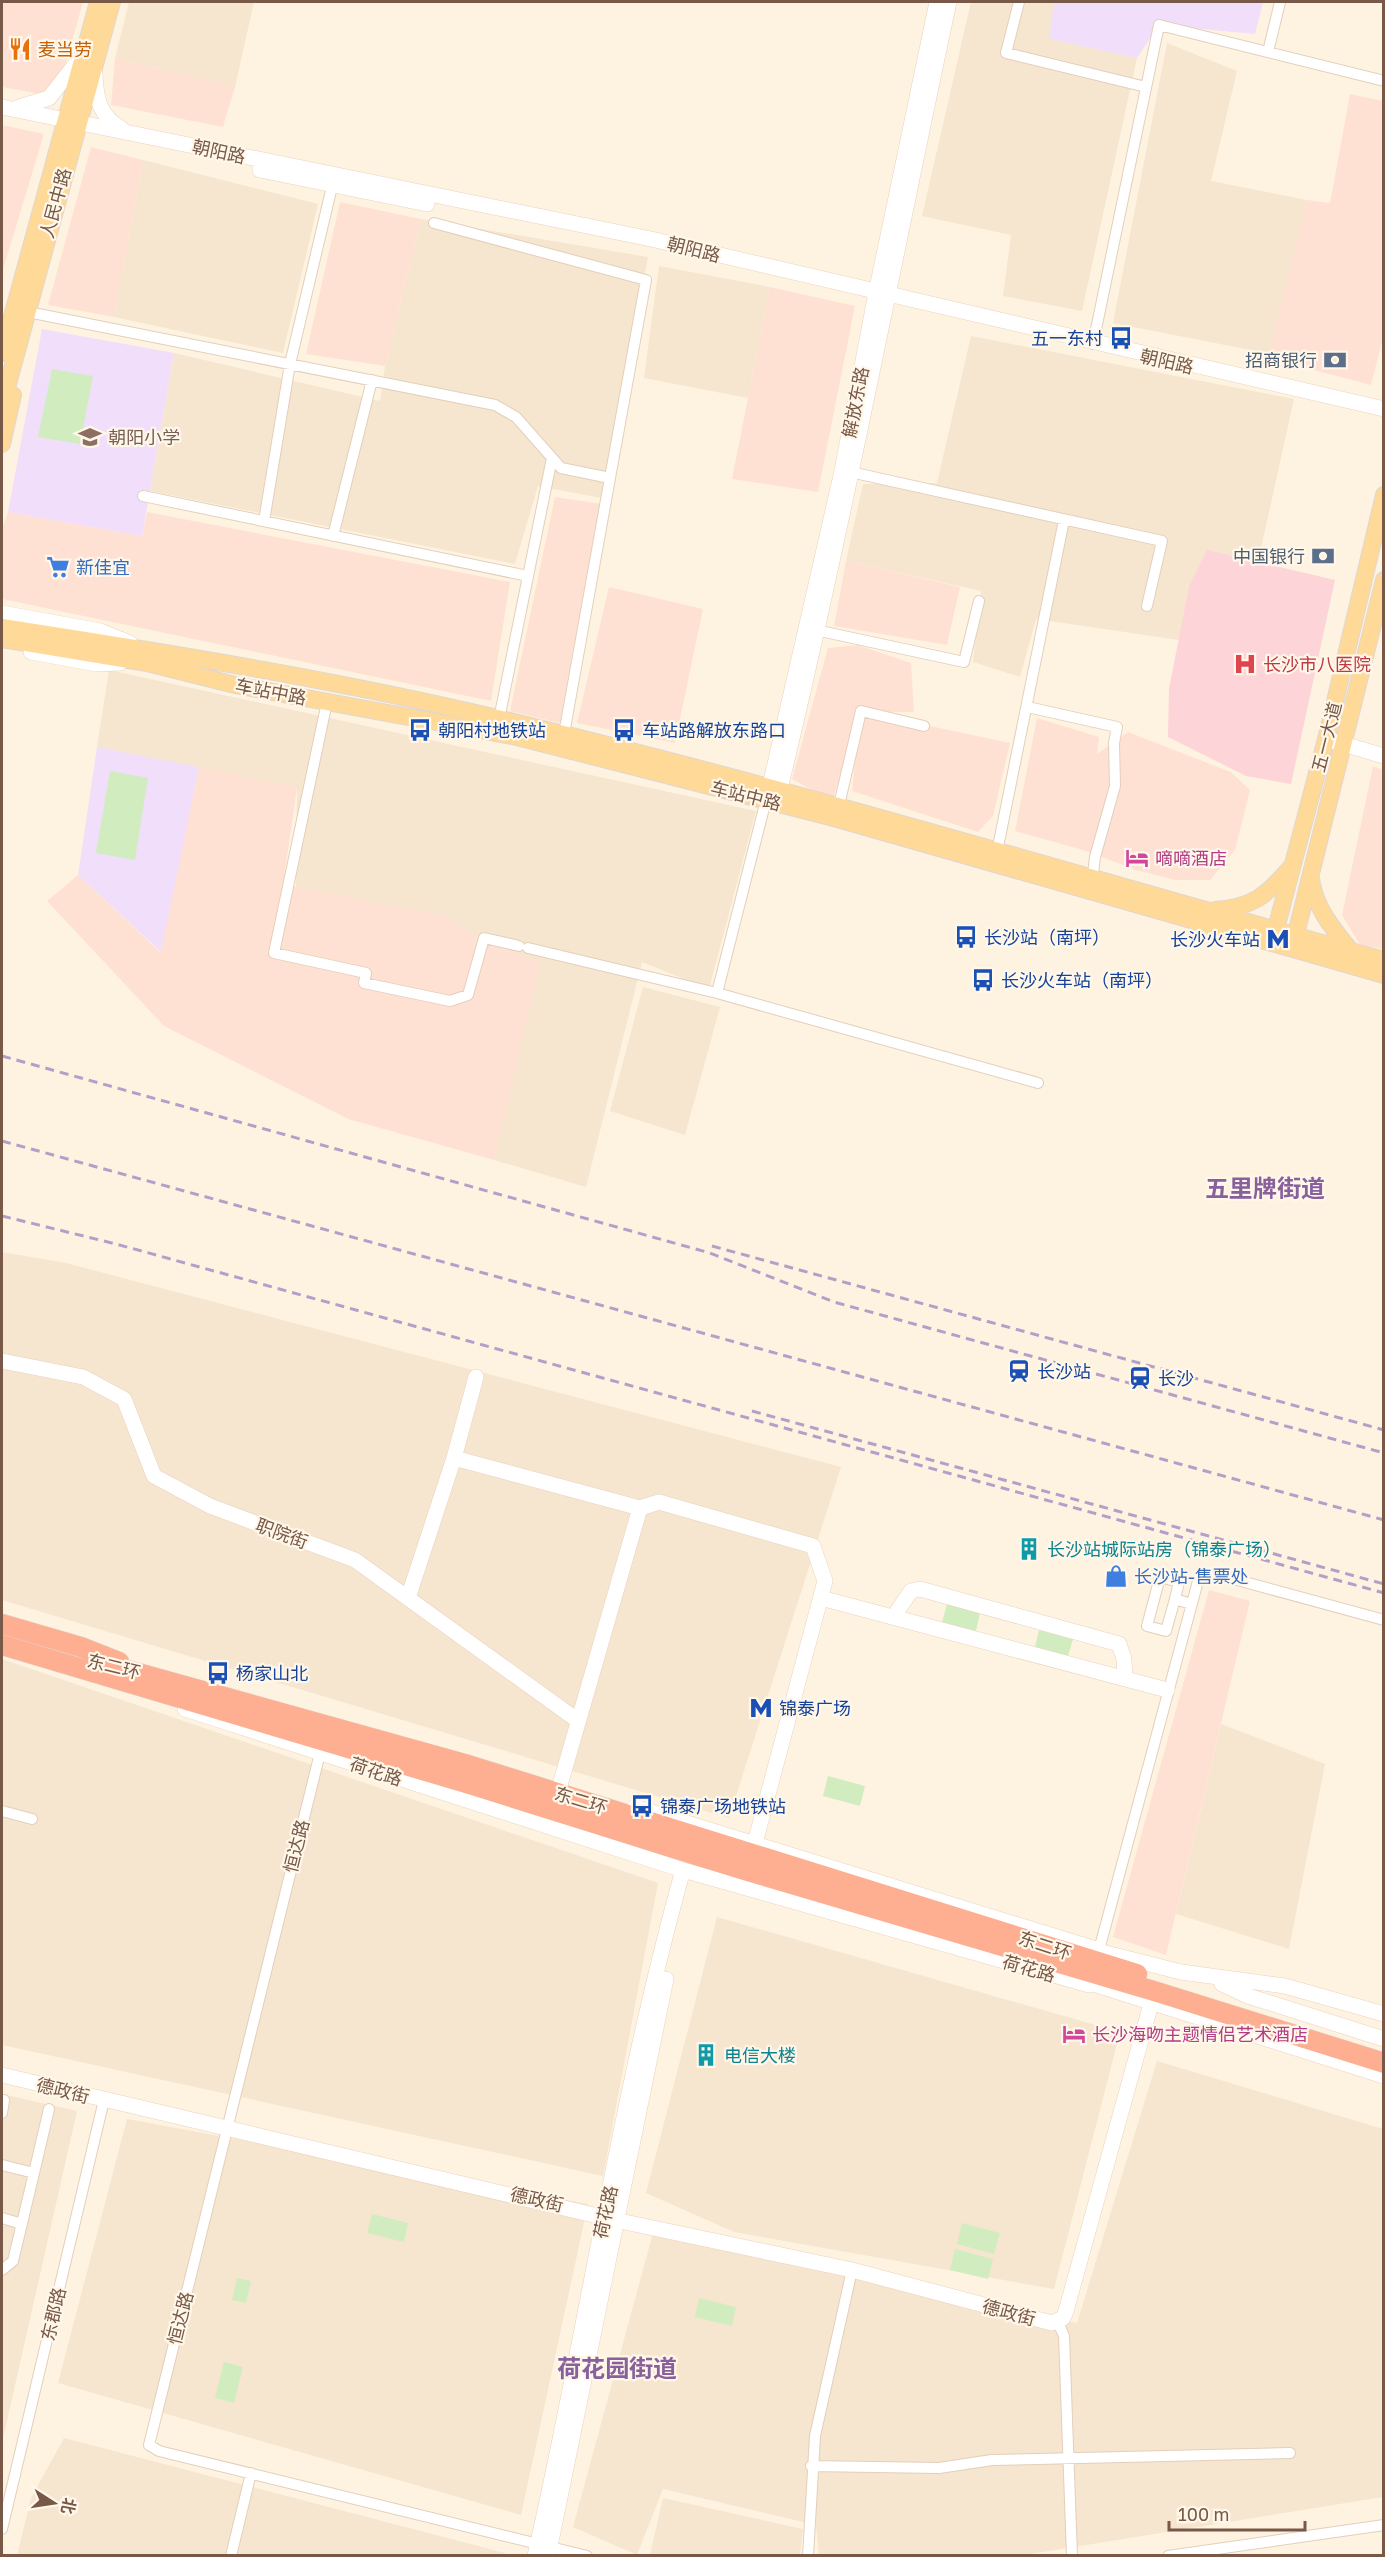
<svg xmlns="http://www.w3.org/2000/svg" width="1385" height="2557" font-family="'Golos Text','Noto Sans SC',sans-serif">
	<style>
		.residential { fill: #f6e5cf }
		.commercial { fill: #ffe1d4 }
		.education { fill: #f0defa }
		.medical { fill: #fdd4d8 }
		.green { fill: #d1edbf }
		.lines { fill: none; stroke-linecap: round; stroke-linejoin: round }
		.street-casing { stroke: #e3cfbc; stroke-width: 12 }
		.secondary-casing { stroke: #ebd2bc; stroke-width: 16 }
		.primary-casing { stroke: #dfd7d3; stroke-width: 18 }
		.highway-casing { stroke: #dfd7d3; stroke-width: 21 }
		.street { stroke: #fff; stroke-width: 10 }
		.secondary { stroke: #fff; stroke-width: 15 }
		.primary { stroke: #ffd997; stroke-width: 16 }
		.highway { stroke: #feaf92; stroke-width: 20 }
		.rail { stroke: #b59fc8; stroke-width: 3; stroke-dasharray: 9 6; stroke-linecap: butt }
		.labels { text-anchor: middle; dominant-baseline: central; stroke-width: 4.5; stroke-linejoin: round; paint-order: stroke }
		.food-label { font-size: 18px; fill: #c56008; stroke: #fff7e9; text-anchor: start }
		.street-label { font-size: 18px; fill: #785846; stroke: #fff7e9 }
		.transit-label { font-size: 18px; fill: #164399; stroke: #fff7e9; text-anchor: start }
		.service-label { font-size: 18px; fill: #4e5e75; stroke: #fff7e9; text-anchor: end }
		.education-label { font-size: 18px; fill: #785e54; stroke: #fff7e9; text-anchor: start }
		.shop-label { font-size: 18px; fill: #366cbe; stroke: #fff7e9; text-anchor: start }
		.health-label { font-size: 18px; fill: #be3a42; stroke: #fff7e9; text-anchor: start }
		.hotel-label { font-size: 18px; fill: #b23c85; stroke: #fff7e9; text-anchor: start }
		.culture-label { font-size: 18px; fill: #0d838f; stroke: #fff7e9; text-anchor: start }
		.district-label { font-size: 24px; font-weight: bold; fill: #88619c; stroke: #fff7e9 }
	</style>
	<rect width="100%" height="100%" fill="#fef3e1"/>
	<path class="residential" d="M129,2H254L235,87L115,58Z
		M971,2H1054L1050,39L1137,58L1082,311L1003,296L1011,235L922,216Z
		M1167,43L1237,71L1211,181L1307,200L1271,354L1113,323Z
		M143,160L318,204L283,353L114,317Z
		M421,219L648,257L601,498L538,486L515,564L150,491L174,353L380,401L385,366Z
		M659,266L770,287L748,398L644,378Z
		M971,336L1294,399L1258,562L1189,586L1179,640L1036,619L1020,677L973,662L981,591L846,561L863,484L937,483Z
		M109,670L756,811L709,989L642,962L586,1187L494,1160L539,963L478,939L446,916L296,887L297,788L97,747Z
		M643,987L720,1007L685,1135L610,1111Z
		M2,1252L66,1263L841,1467L729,1818L2,1600Z
		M2,1659L658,1883L603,2176L2,2045Z
		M1221,1724L1325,1764L1289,1949L1176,1914Z
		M717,1917L1120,2032L1054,2289L734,2232L646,2193Z
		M1157,2061L1383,2129V2497L1018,2556L819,2555L816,2525L663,2489L637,2555L573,2527L653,2233L1077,2323Z
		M2,2094L77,2111L2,2443Z
		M127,2119L588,2204L521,2515L58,2383Z
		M64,2438L505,2553V2556H17L31,2498Z
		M663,2498L803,2529L800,2555H650Z"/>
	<path class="commercial" d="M2,2H83L56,97L2,87Z
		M115,58L235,87L223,127L111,105Z
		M1350,94L1383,101V338L1371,385L1268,358L1307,200L1330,203Z
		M2,125L44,134L2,273Z
		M91,147L143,160L114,317L48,305Z
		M340,202L421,219L385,366L306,354Z
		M770,287L855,306L818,492L732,479Z
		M555,497L610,505L568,725L510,711Z
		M8,512L142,536L147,512L510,582L491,701L2,599V528Z
		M846,561L960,587L947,645L834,626Z
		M609,587L703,609L675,743L577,723Z
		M858,645L911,663L914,712H865L1010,743L993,816L978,832L852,791L860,716L832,801L792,779L828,648Z
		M1037,718L1099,737L1097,754L1128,732L1231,772L1250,790L1235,850L1210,880H1175L1136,870L1083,850L1015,831Z
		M1373,766L1383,770V949L1360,945L1342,915Z
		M199,767L297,788L283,884L446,916L478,939L540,963L494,1160L348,1119L164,1026L47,901L78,875L160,952Z
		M1209,1590L1250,1601L1166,1955L1113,1937Z"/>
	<path class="education" d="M1054,2H1263L1255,34L1159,25L1137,58L1049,39Z
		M42,329L174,353L142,536L8,512Z
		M97,747L199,767L161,952L78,875Z"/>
	<path class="medical" d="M1207,550L1335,580L1291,784L1246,776L1168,737L1169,689L1189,586Z"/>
	<path class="green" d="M52,369L93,376L80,444L38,437Z
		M110,771L148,778L135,860L96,853Z
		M947,1604L980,1613L976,1631L942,1622Z
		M1039,1630L1073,1639L1068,1656L1035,1647Z
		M828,1776L865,1786L860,1806L823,1796Z
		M372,2214L408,2223L404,2242L367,2233Z
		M962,2223L1000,2233L994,2254L957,2244Z
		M955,2249L993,2259L988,2279L950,2270Z
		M237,2278L251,2281L246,2303L232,2300Z
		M699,2298L736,2307L732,2326L695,2317Z
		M224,2362L243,2367L234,2403L215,2398Z"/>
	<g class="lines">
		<g class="street-casing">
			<path id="street" d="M1019,2L1006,53L1146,87
				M1268,52L1280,2
				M33,313L495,405L516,417L561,468L610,478L646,280L434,223
				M1093,344L1159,25L1384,81
				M846,471L1162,541L1147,606
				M143,496L528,576
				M264,521L290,364L334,178
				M333,536L372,380
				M811,629L964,662L979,601
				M327,702L274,953L366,973L364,983L450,1001L468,995L484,938L519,946
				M1032,708L1117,727L1114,743L1115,786L1095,857L1092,882
				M499,719L552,458
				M564,734L610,478
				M839,805L861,711L924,726
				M997,852L1064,520
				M528,948L717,993L766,800
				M717,993L1038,1083
				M1175,1599L1166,1631L1147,1626L1160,1577L1179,1582L1175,1599L1191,1604
				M320,1753L149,2445L159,2451L587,2556
				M2,1811L32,1819
				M1099,1950L1198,1581L1219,1575L1384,1620
				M2,2113L4,2100
				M2,2165L34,2173L13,2261L2,2270
				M34,2173L49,2109
				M2,2218L22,2224
				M1058,2322L1064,2336L1072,2556
				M811,2466L939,2468L992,2460L1290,2453
				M2,2529L104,2100
				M231,2556L251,2473
				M808,2556L815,2436L852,2270
				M1168,2556L1384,2525"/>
		</g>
		<g class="secondary-casing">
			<path id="secondary" d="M95,74C96,98 99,116 122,129
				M2,107L651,239L1384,409
				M19,107L49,98L81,57
				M260,170L427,204
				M2,613L100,631L130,643
				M31,652L97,664L120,663
				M1326,739L1384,756
				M780,789C843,528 893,264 949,2
				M767,799L842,471L876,293L937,2
				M2,1361L83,1377L124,1399L154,1476L210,1506L355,1560L577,1720
				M454,1458L640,1508L659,1502L813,1546L825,1581L755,1843
				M408,1598L454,1458L476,1377
				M821,1598L1167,1690
				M896,1618L898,1610L911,1591L920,1589L1119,1644L1124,1659L1125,1679
				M185,1709L683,1870L1089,1985
				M560,1785L640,1508
				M635,1807L1099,1950
				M1090,1949L1181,1972L1285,1986L1384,2014
				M1081,1980L1384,2076
				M1222,1984L1248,1996L1384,2039
				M2,2075L615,2220L852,2270L1052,2323L1063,2318L1066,2311L1151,2004
				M535,2556C587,2328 620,2095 683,1870
				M548,2556L666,1979"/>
		</g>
		<g class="primary-casing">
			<path id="primary" d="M2,353L98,2
				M2,406L112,2
				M2,444L13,395
				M2,627C176,654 350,682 522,724C811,793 1096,881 1384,960
				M2,639L147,663L235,685L517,737L834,818L1384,975
				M1311,879C1315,908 1333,929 1351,951
				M1215,910C1253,907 1266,896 1290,868
				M1273,940L1326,739L1384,495
				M1293,946L1384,580"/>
		</g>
		<g class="highway-casing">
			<path id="highway" d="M2,1624L81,1647L119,1662
				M2,1645L469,1784L744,1870L1157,1992L1384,2063
				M102,1663L468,1765L1137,1974"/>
		</g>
		<use href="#street" class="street"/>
		<use href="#secondary" class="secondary"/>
		<use href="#primary" class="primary"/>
		<use href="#highway" class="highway"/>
		<path class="rail" d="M2,1056L710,1253L834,1302L1384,1453
			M2,1141L1384,1520
			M2,1216L116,1244L1384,1593
			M712,1246L1384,1430
			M752,1411L1384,1584"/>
	</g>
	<defs>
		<g id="restaurant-bare" transform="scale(1.8)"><path d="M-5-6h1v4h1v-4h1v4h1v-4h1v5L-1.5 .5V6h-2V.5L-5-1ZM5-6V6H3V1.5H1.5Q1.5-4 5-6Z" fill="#e8710a" stroke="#fff7e9" stroke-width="2.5" paint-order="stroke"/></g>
		<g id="bus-bare" transform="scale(1.8)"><path d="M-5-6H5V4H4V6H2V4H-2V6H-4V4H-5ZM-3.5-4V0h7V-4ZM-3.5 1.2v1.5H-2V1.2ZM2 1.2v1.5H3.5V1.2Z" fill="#1a4fb4" stroke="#fff7e9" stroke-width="2.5" paint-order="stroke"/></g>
		<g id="bank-bare" transform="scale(1.8)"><path d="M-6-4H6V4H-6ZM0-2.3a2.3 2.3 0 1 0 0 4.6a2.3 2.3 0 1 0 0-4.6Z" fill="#5c6f8a" stroke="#fff7e9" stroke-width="2.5" paint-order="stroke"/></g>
		<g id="school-bare" transform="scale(1.8)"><path d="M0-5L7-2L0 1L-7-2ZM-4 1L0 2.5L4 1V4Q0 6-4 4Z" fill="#8d6e63" stroke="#fff7e9" stroke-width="2.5" paint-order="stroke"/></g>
		<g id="supermarket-bare" transform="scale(1.8)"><path d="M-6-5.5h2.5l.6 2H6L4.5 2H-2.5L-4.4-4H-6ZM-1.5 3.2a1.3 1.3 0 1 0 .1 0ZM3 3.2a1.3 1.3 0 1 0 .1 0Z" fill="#3f7fe0" stroke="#fff7e9" stroke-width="2.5" paint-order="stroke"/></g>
		<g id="hospital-bare" transform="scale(1.8)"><path d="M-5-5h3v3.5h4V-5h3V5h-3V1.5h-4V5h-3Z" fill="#e0444e" stroke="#fff7e9" stroke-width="2.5" paint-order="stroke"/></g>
		<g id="hotel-bare" transform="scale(1.8)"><path d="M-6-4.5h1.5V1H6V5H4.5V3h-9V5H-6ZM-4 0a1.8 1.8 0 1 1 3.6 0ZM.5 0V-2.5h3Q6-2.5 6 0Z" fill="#d1479c" stroke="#fff7e9" stroke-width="2.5" paint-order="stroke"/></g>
		<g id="metro-bare" transform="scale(1.8)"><path d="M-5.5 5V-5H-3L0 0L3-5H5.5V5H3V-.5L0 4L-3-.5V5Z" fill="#1a4fb4" stroke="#fff7e9" stroke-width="2.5" paint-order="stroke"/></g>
		<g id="station-bare" transform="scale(1.8)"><path d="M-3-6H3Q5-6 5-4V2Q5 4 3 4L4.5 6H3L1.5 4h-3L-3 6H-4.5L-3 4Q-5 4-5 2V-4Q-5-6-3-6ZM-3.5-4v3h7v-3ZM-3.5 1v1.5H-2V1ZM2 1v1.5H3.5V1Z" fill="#1a4fb4" stroke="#fff7e9" stroke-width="2.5" paint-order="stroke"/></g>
		<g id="building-bare" transform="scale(1.8)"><path d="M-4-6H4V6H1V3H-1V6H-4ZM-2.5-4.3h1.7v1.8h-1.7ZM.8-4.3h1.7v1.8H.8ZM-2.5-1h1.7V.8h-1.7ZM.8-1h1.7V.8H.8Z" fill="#0f9aa8" stroke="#fff7e9" stroke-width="2.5" paint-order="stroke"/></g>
		<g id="shop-bare" transform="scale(1.8)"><path d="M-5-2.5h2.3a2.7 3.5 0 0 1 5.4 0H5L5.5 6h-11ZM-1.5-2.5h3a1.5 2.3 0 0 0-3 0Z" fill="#3f7fe0" stroke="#fff7e9" stroke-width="2.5" paint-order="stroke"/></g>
	</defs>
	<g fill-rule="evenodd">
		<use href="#restaurant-bare" x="20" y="49"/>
		<use href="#bus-bare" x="1121" y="338"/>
		<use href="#bank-bare" x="1335" y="360"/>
		<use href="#school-bare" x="90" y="437"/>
		<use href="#bank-bare" x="1323" y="556"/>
		<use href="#supermarket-bare" x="58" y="567"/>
		<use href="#hospital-bare" x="1245" y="664"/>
		<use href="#bus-bare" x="420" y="730"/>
		<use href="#bus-bare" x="624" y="730"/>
		<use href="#hotel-bare" x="1137" y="858"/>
		<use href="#bus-bare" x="966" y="937"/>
		<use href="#metro-bare" x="1278" y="939"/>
		<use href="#bus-bare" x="983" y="980"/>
		<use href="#station-bare" x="1019" y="1371"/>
		<use href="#station-bare" x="1140" y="1378"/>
		<use href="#building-bare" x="1029" y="1549"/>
		<use href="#shop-bare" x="1116" y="1576"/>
		<use href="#bus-bare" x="218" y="1673"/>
		<use href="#metro-bare" x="761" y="1708"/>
		<use href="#bus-bare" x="642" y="1806"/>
		<use href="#hotel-bare" x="1074" y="2034"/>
		<use href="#building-bare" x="706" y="2055"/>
	</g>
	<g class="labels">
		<g class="food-label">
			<text x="38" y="49">麦当劳</text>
		</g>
		<g class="street-label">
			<text transform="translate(219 151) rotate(12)">朝阳路</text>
			<text transform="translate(55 203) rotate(-75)">人民中路</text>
			<text transform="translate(694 249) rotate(14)">朝阳路</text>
			<text transform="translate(1167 361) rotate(13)">朝阳路</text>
			<text transform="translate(855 402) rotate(-79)">解放东路</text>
			<text transform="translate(271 691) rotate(11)">车站中路</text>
			<text transform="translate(1326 737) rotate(-76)">五一大道</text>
			<text transform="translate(746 795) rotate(14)">车站中路</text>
			<text transform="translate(282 1533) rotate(20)">职院街</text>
			<text transform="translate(114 1666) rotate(14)">东二环</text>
			<text transform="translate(376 1771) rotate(18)">荷花路</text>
			<text transform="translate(581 1800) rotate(17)">东二环</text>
			<text transform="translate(296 1846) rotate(-76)">恒达路</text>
			<text transform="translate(1045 1945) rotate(18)">东二环</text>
			<text transform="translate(1029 1968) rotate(16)">荷花路</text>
			<text transform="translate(63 2090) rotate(14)">德政街</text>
			<text transform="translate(537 2199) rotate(13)">德政街</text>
			<text transform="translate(605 2212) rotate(-78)">荷花路</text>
			<text transform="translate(1009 2312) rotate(15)">德政街</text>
			<text transform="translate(53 2314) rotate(-77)">东郡路</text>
			<text transform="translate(180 2318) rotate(-76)">恒达路</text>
		</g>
		<g class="transit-label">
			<text x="1103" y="338" text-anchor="end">五一东村</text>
			<text x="438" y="730">朝阳村地铁站</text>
			<text x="642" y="730">车站路解放东路口</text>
			<text x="984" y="937">长沙站（南坪）</text>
			<text x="1260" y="939" text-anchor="end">长沙火车站</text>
			<text x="1001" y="980">长沙火车站（南坪）</text>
			<text x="1037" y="1371">长沙站</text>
			<text x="1158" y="1378">长沙</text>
			<text x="236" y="1673">杨家山北</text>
			<text x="779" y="1708">锦泰广场</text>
			<text x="660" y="1806">锦泰广场地铁站</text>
		</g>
		<g class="service-label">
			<text x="1317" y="360">招商银行</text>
			<text x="1305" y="556">中国银行</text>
		</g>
		<g class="education-label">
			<text x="108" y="437">朝阳小学</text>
		</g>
		<g class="shop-label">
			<text x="76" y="567">新佳宜</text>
			<text x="1134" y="1576">长沙站-售票处</text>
		</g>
		<g class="health-label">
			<text x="1263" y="664">长沙市八医院</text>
		</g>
		<g class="hotel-label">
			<text x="1155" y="858">嘀嘀酒店</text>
			<text x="1092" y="2034">长沙海吻主题情侣艺术酒店</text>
		</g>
		<g class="culture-label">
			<text x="1047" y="1549">长沙站城际站房（锦泰广场）</text>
			<text x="724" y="2055">电信大楼</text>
		</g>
		<g class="district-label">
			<text x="1265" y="1187">五里牌街道</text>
			<text x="617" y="2367">荷花园街道</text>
		</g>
	</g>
	<rect width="1385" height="2557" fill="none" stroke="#785846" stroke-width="6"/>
	<g transform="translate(54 2503) rotate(102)" stroke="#fff7e9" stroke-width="4.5" paint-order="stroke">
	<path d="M0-4.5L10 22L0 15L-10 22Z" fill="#785846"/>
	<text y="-9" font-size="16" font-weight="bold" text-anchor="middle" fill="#785846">北</text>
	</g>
	<path d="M1169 2521v9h136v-9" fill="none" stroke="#785846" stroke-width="3"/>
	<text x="1178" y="2521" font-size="18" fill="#785846" stroke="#fff7e9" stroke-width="4.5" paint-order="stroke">100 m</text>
</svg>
